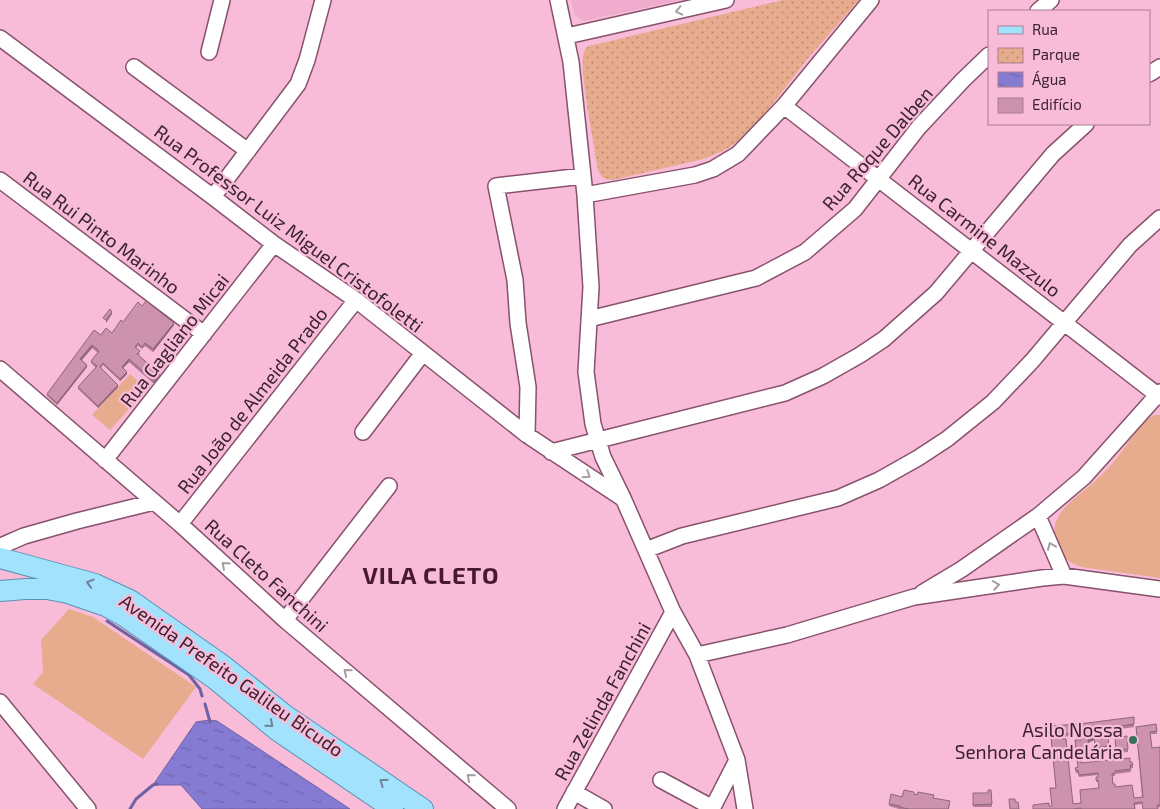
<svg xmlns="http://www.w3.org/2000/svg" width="1160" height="809" font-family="'Exo 2',sans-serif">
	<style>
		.built { fill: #efaccd }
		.grass { fill: #e7ac8e }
		.park { fill: url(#park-dots) }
		.water { fill: url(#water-ripples); stroke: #7061a2 }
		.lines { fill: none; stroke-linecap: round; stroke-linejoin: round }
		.stream { stroke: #7061a2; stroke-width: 3 }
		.minor-casing { stroke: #87526d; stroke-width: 18 }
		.major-casing { stroke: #5693b5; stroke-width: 22 }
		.minor { stroke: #fff; stroke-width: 15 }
		.major { stroke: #a3e2fd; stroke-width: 20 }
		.wall { fill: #af7e96 }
		.shaded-wall { fill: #8f667a }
		.building { fill: #cc92ae; stroke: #8f667a }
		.oneway { stroke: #a79ca2 }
		.oneway2 { stroke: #6f8396 }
		.poi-dot { fill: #35725d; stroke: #f8bbd8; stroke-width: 2 }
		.labels { text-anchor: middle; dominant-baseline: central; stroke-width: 4.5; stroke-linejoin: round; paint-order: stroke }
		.street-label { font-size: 19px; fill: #3b2430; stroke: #f8bbd8 }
		.poi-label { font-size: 19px; fill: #3b2430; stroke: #f8bbd8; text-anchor: end }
		.district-label { font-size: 24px; font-weight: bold; letter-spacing: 1px; fill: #481933; stroke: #f8bbd8 }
	</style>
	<defs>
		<pattern id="park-dots" width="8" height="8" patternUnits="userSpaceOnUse" patternTransform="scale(1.25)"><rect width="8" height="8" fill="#e7ac8e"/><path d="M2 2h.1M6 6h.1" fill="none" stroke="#bc8c74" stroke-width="1.8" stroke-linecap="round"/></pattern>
		<pattern id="water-ripples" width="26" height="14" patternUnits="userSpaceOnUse" patternTransform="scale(1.25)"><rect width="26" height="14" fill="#867bd3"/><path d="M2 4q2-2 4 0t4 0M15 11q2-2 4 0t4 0" fill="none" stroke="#6f65ac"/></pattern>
	</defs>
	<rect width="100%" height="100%" fill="#f8bbd8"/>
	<path class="built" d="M571,0H681L584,21L575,16Z"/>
	<path class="grass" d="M130,374L147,389L110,430L92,415Z
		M1155,415H1160V578L1081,567C1068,562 1063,557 1057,544C1045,516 1075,499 1093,483C1101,475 1110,467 1117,458C1127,446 1141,419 1155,415Z
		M69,609L93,617L196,687L143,759L33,684L43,672L41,640Z"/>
	<path class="park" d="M783,0H859L809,57L759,121L742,139L723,151L703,159L613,180L603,178L598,170C595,149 578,67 584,52C585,49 586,48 589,46Z"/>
	<path class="water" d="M209,720L217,721L350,809H202L181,785H153L196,722Z"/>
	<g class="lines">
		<path class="stream" d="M107,621L189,675L200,689L202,696
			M205,704L210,722
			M130,809L136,799L153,785L157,784"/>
		<g class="minor-casing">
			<path id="minor" d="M558,0L571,62L585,195L591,287L586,372L593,424L603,457L623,498L673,612L697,655L737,760L745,809
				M1038,11L1051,0
				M567,36L726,0
				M0,38L213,197L274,244L356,300L527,435L622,498
				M209,52L222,0
				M134,67L248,151
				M1149,74L1160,67
				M784,106L1160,397
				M0,180L204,334
				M585,195L695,175L713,169L738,154L784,106L871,0
				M213,197L298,84L307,60L323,0
				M589,319L756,278L805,252L855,209L919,127L963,80L989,55
				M0,369L180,524L285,620L508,809
				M363,432L423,353
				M527,435L528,387L518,323L515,280L496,186L583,176
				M551,452L785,393L823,376L860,355L884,339L936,293L1053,154L1086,124
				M105,460L274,244
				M1038,516L1064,576
				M180,524L356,300
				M1,546L24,536L77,521L154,502
				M646,550L682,536L838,498L879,480L918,458L947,439L993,402L1032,361L1130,245L1160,218
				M922,593L962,569L1038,516L1084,477L1160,392
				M285,620L389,486
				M697,655L787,635L914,597L1042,578L1064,576L1160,589
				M0,702L88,809
				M661,780L713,808
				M574,792L604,809
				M565,809L673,612
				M712,809L737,760"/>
		</g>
		<g class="major-casing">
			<path id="major" d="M0,558L95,584L130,600L225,667L285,715L423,809
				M0,591L25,589H47L68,593L106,606L124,616L215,679L278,731L393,809"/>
		</g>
		<use href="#minor" class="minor"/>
		<use href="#major" class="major"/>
	</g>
	<path class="wall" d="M142,306L174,325L153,352L145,346L142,349L138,346L136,348L140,354L138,355L160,376L154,384L129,362L123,368L127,374L120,381L103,365L101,368L118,387L98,408L78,389V387L96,368L91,363V361L98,353L92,348L82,360L87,367L57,405L47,396V394L101,335L112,333Z
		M1134,717V727L1108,731L1109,748L1095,750L1094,740L1088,743L1089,756L1077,758L1075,740H1081Z
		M1078,724L1079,735L1062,737L1073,804L1081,803L1099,788L1098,782H1096V779L1098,777V775L1079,777L1078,773H1076L1075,770L1081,763L1130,762L1133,765V768H1130L1131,772L1115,774V776H1112L1113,784L1115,787L1134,798L1142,797L1136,727L1156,724L1157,734H1150L1152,748L1160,747V807L1157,808L1142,804L1135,805V809H1033L1052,806L1056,788L1050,729Z
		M1115,738L1128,749V752L1116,753Z
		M991,790L992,807H973V793H988Z
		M914,794L934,798L950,803L949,809H899L889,806V804Z"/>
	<path class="shaded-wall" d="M112,312V314L106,323V320Z
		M174,323V325L153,352V349Z
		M92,345V348L80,362V359Z
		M129,359V362L122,369V367Z
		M87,365V367L57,405V403Z
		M127,372V374L120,381V379Z
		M160,374V376L154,384V381Z
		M118,385V387L98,408V406Z
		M1094,737V740L1088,743V740Z"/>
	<path class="building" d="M146,301L174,323L153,349L145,343L142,347L138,343L135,347L140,351L137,354L160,374L154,381L129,359L122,367L127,372L120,379L103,363L100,367L118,385L98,406L78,387L97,366L91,361L99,351L92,345L80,359L87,365L57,403L47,394L94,330L101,335L106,328L112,333L121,320L123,322L138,302L142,306Z
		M110,309L112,312L106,320L103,318Z
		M1134,717V724L1107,728L1109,746L1095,747L1094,737L1088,740L1089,754L1077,755L1075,740H1081L1079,724Z
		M1078,724L1079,732L1062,734L1063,739H1066L1073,804L1081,803L1080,790L1099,788L1098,780H1096V777H1098V773L1079,775L1078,770H1076L1075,768L1078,767L1077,759H1081V763L1130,758V762H1132L1133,765H1130L1131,769L1115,771V773L1112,774L1113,784H1115V787L1132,785L1134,798L1143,797L1136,727L1156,724L1157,731L1150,732L1152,748L1160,747V805H1157L1158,809H1143L1142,802L1134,803L1135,809H1081V808L1073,809H1033V805L1049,803V806H1052L1050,788H1056L1050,726Z
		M1127,736L1128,749L1116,750L1115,738Z
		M904,790L914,792V794L917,795L918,792L934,795L933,798L950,801L948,809H909L899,807L900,806L889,804L891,794L902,797Z
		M988,790H991L992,804L973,805V793H988Z
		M1009,799H1015V802H1018L1019,809H1010Z"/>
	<defs><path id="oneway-chevron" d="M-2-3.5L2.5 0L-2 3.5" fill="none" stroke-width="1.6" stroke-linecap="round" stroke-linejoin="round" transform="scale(1.25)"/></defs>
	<g class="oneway">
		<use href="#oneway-chevron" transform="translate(679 11) rotate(167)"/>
		<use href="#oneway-chevron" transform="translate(587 475) rotate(33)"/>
		<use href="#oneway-chevron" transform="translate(1051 546) rotate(-113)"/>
		<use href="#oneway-chevron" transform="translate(225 565) rotate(-138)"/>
		<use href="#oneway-chevron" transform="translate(996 585) rotate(-9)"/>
		<use href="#oneway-chevron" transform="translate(347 672) rotate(-140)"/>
		<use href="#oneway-chevron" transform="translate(470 777) rotate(-140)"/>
	</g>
	<g class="oneway2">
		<use href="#oneway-chevron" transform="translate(90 583) rotate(-163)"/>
		<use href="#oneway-chevron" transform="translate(270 724) rotate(39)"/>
		<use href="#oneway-chevron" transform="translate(383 782) rotate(-146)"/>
	</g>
	<circle class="poi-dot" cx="1133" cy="740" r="5"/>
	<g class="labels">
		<g class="street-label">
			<text transform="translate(877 148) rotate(-49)">Rua Roque Dalben</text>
			<text transform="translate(289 228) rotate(37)">Rua Professor Luiz Miguel Cristofoletti</text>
			<text transform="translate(102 232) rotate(37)">Rua Rui Pinto Marinho</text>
			<text transform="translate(985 235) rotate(38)">Rua Carmine Mazzulo</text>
			<text transform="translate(174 340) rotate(-52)">Rua Gagliano Micai</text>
			<text transform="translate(252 400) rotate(-52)">Rua João de Almeida Prado</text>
			<text transform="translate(267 575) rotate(42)">Rua Cleto Fanchini</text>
			<text transform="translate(232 675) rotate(35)">Avenida Prefeito Galileu Bicudo</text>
			<text transform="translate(602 701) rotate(-61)">Rua Zelinda Fanchini</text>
		</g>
		<g class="poi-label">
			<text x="1123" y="729">Asilo Nossa<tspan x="1123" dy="22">Senhora Candelária</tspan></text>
		</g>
		<g class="district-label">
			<text x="431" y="574">VILA CLETO</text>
		</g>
	</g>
	<rect x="988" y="10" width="162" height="115" fill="#f8bbd8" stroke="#ac7f95"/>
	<rect x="998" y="26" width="25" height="8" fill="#a3e2fd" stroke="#ac7f95"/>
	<text x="1032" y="35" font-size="15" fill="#3b2430">Rua</text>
	<rect x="998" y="48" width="25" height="15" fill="url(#park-dots)" stroke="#ac7f95"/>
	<text x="1032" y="60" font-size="15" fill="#3b2430">Parque</text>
	<rect x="998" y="72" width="25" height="15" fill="url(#water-ripples)" stroke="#ac7f95"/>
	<text x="1032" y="85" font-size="15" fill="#3b2430">Água</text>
	<rect x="998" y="98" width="25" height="15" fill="#cc92ae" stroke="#ac7f95"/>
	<text x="1032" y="110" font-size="15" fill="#3b2430">Edifício</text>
</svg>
